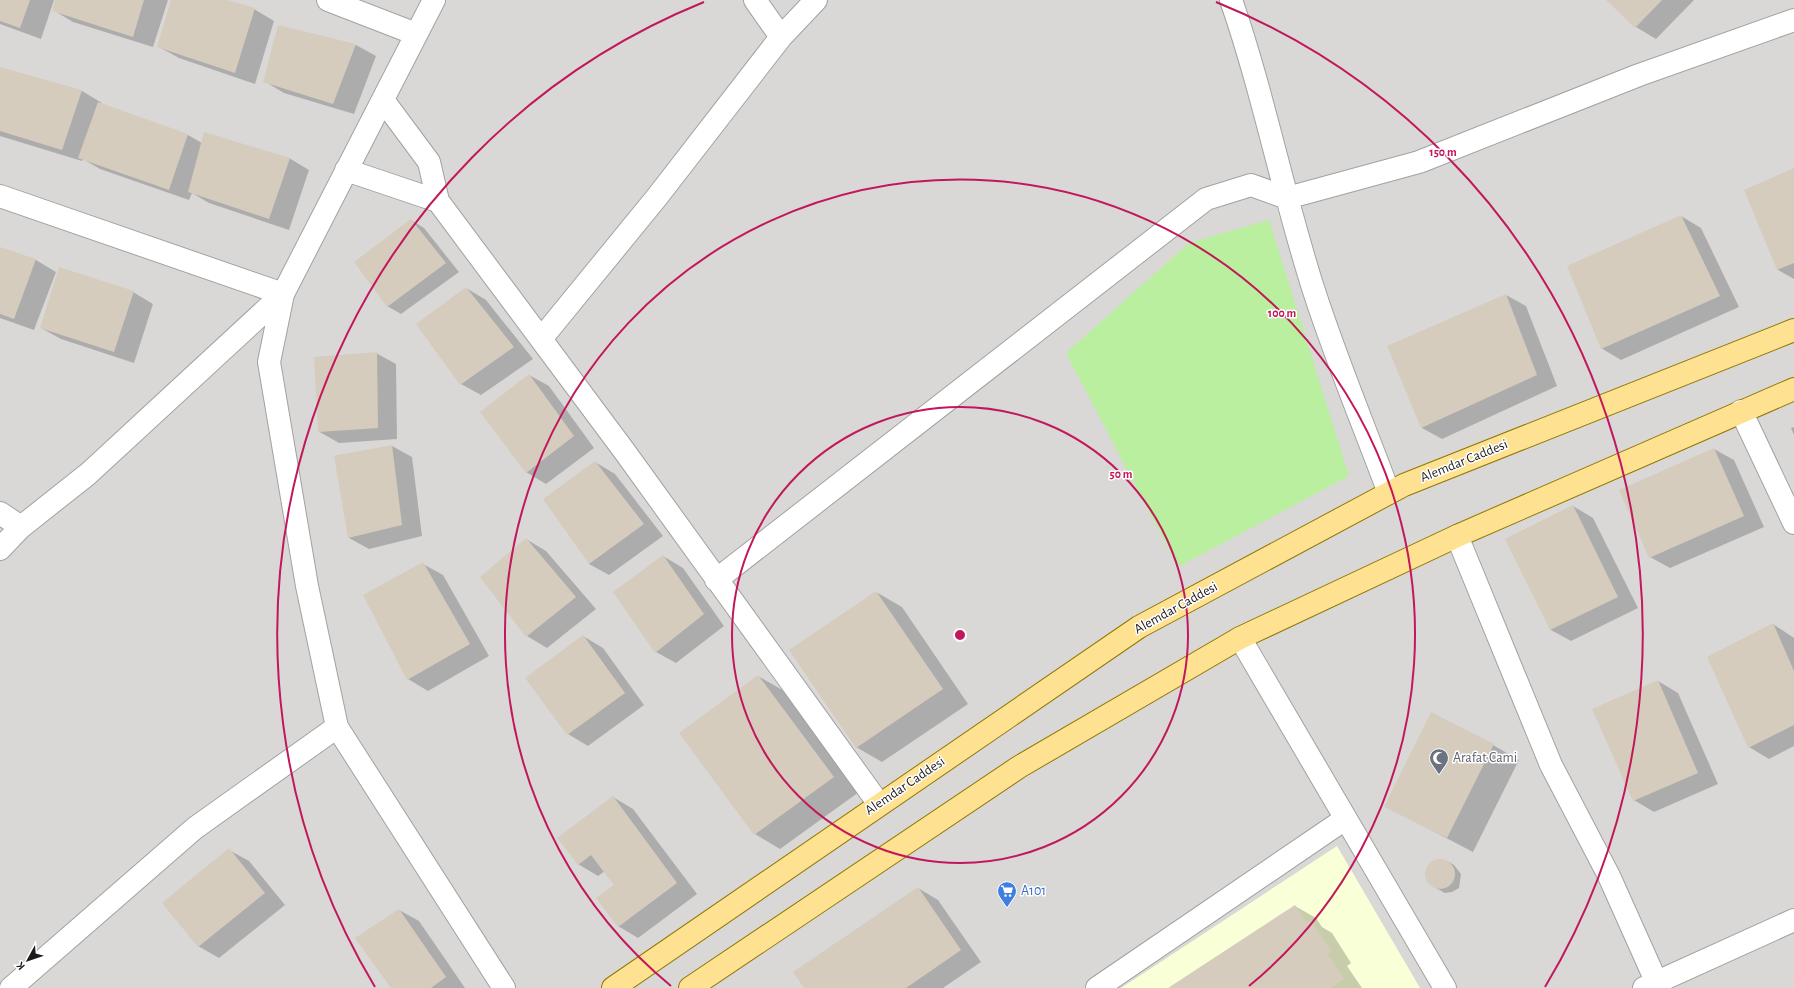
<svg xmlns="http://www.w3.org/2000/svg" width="1794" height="988" font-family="'Alegreya Sans',sans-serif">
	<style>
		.residential { fill: #d9d8d7 }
		.education { fill: #f9ffd6 }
		.grass { fill: #b9ef9e }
		.shadow { fill: #0003 }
		.building { fill: #d5ccbe }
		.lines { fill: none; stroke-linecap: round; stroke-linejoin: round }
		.minor-casing { stroke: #a2a2a2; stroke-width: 24 }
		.major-casing { stroke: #917800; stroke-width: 24 }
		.minor { stroke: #fff; stroke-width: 22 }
		.major { stroke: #ffe192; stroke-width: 22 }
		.ring { fill: none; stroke: #c2185b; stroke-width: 2 }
		.labels { text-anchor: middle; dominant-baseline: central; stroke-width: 3; stroke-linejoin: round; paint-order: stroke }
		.street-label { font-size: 14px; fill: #1b1b1b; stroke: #fff }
		.worship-label { font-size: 14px; fill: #5b616d; stroke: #fff; text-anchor: start }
		.shop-label { font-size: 14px; fill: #366cbe; stroke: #fff; text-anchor: start }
		.centre { fill: #c2185b; stroke: #fff; stroke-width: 2 }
		.ring-label { font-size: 12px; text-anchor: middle; font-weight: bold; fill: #c2185b; stroke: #fff; stroke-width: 3; stroke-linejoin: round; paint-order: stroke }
	</style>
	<rect width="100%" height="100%" fill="#eeebde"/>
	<path class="residential" d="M0,0H1794V988H0Z"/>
	<path class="education" d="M1337,846L1420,988H1121Z"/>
	<path class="grass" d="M1269,220L1349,476L1178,567L1066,353L1189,243Z"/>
	<path class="shadow" d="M0,0H54L41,39L0,24Z
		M56,0H168L153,47L73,22L53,10Z
		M172,0H224L254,9L274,21L255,84L179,58L159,47Z
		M1608,0H1694L1656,39L1636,27Z
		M279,26L356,45L376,56L354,114L284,93L264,81Z
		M0,68L82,91L102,103L101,104L188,135L202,143L289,158L309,170L289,230L209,203L192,193L189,200L100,169L83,159L82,161L0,136Z
		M1794,169V279L1778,270L1745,190Z
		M1681,216L1701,228L1739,307L1621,360L1601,348Z
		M411,220L424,228L459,272L401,314L387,306Z
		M0,248L36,260L56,272L34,330L0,318Z
		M466,288L486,300L533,359L481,395L461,384Z
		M133,292L153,304L134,363L61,339L41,328Z
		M1506,295L1526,306L1557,386L1442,439L1422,428Z
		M376,353L396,364L397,439L339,443L318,431Z
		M529,375L549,386L594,448L546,484L526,472Z
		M1794,427V435L1791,428Z
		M392,446L412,457L422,536L369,549L349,538L335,456Z
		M1714,449L1734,460L1764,527L1670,568L1650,557Z
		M595,462L615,474L663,536L609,575L589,564Z
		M1573,506L1593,518L1638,608L1571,641L1551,630L1506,539Z
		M526,539L546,551L596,609L547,648L527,636Z
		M663,556L683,568L724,626L676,663L656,652Z
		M423,564L443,575L489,656L428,691L408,679Z
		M876,592L902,607L968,704L882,762L856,747Z
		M1773,624L1794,638V746L1769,759L1749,747Z
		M583,636L603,648L644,705L588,746L568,734Z
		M758,676L784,691L859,792L780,849L755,834Z
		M1658,681L1678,693L1718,784L1654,812L1634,800Z
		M1493,745L1519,760L1473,852L1385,806Z
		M613,797L633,809L697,894L638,938L618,926L615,886L605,871L598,876L578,864Z
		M229,850L249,861L285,905L219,958L198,946Z
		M1435,861H1447L1454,865L1461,874L1459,888L1452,892L1445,893L1434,887L1427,879V868Z
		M918,888L938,900L981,962L943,988H805Z
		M1295,906L1316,918L1322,927L1332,933L1351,963L1347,966L1362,988H1170Z
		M399,910L419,921L465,988H393Z"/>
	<path class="building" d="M0,0H30L20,28L0,21Z
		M55,0H144L133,37L52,11Z
		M171,0H228L255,8L235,73L157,47Z
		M1606,0H1662L1635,28Z
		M278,25L356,44L333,104L263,82Z
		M0,67L82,90L62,150L0,131Z
		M98,102L188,134L169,190L78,158Z
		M204,132L290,158L269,219L188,192Z
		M1794,168V263L1777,270L1744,190Z
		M1681,215L1720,296L1601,349L1567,266Z
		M411,219L446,263L387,307L354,262Z
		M0,247L36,259L14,319L0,314Z
		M59,267L134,291L114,352L40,328Z
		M466,287L514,347L460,385L416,324Z
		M1506,294L1537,375L1421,428L1387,346Z
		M377,352L378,428L318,432L314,357Z
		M529,374L574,436L526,473L480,412Z
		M392,445L402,525L348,538L334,456Z
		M1714,448L1744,516L1649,558L1619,490Z
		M595,461L644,524L589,564L543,499Z
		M1573,505L1618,597L1550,630L1505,539Z
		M526,538L576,597L526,637L480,577Z
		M663,555L704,614L655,653L613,592Z
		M423,562L470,644L407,680L363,595Z
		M876,591L943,689L856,748L789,650Z
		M1773,623L1794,671V725L1748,748L1707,657Z
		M583,635L625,693L567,735L525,678Z
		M758,675L834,777L754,835L679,733Z
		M1658,680L1698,773L1633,801L1592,709Z
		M1431,712L1494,744L1447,838L1384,807Z
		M613,796L677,883L618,927L596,898L614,885L591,855L578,865L557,838Z
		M229,848L265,893L198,947L162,903Z
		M1425 874a15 15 0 1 1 30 0a15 15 0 1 1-30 0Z
		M918,887L961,950L906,988H804L793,972Z
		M1295,905L1307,923L1311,920L1332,952L1328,954L1344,979L1331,988H1168Z
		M399,909L446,977L431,988H391L355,938Z"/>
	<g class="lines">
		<g class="minor-casing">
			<path id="minor" d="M328,0L416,34
				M434,0L283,294L269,362L307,586L337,727L504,988
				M755,0L781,37
				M1231,0C1264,95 1283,195 1314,291C1336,359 1364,426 1389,493
				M383,100L429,162L438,201
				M346,170L438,201L625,452L879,804
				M0,196L283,294L88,474L21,527L0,549
				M541,339L657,197L781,37L816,0
				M1741,411L1794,523
				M0,513L21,527
				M1457,536L1551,765L1609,876L1656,981
				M716,580L1206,199L1251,185L1287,198L1419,162L1639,75L1794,20
				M1240,638L1445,988
				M11,988L195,828L337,727
				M1097,988L1345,819
				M1644,988L1794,920"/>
		</g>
		<g class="major-casing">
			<path id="major" d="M613,988L1139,627L1404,485L1794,330
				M690,988L1019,767L1240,638L1457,536L1794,389"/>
		</g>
		<use href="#minor" class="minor"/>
		<use href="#major" class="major"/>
	</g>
	<g class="ring">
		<circle cx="960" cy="635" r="228"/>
		<path d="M671 986A455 455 0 1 1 1249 986"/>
		<path d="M375 987A683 683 0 0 1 704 2M1216 2A683 683 0 0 1 1545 987"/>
	</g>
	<defs>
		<g id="mosque-pin" transform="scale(1)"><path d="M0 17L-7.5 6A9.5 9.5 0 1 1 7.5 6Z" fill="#6b7280" stroke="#fff"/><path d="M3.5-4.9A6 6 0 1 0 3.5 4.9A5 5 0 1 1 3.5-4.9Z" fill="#fff"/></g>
		<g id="supermarket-pin" transform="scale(1)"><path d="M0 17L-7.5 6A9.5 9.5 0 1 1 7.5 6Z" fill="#3f7fe0" stroke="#fff"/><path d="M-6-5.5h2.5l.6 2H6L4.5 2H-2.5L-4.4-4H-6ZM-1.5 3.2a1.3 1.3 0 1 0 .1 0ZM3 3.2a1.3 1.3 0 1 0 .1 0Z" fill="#fff"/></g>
	</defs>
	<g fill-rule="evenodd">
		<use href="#mosque-pin" x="1439" y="758"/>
		<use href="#supermarket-pin" x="1007" y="891"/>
	</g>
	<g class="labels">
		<g class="street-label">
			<text transform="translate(1464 461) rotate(-22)">Alemdar Caddesi</text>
			<text transform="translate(1176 608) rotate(-29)">Alemdar Caddesi</text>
			<text transform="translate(905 786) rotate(-34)">Alemdar Caddesi</text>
		</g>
		<g class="worship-label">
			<text x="1453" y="758">Arafat Cami</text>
		</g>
		<g class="shop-label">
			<text x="1021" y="891">A101</text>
		</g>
	</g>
	<circle cx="960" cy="635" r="6" class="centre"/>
	<g class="ring-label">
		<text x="1443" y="156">150 m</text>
		<text x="1282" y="317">100 m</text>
		<text x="1121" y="478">50 m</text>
	</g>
	<g transform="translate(28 960) rotate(230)" stroke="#ffffff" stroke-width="3" paint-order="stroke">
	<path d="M0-3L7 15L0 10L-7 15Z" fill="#1b1b1b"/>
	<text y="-6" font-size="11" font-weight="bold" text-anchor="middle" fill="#1b1b1b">K</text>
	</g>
</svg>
